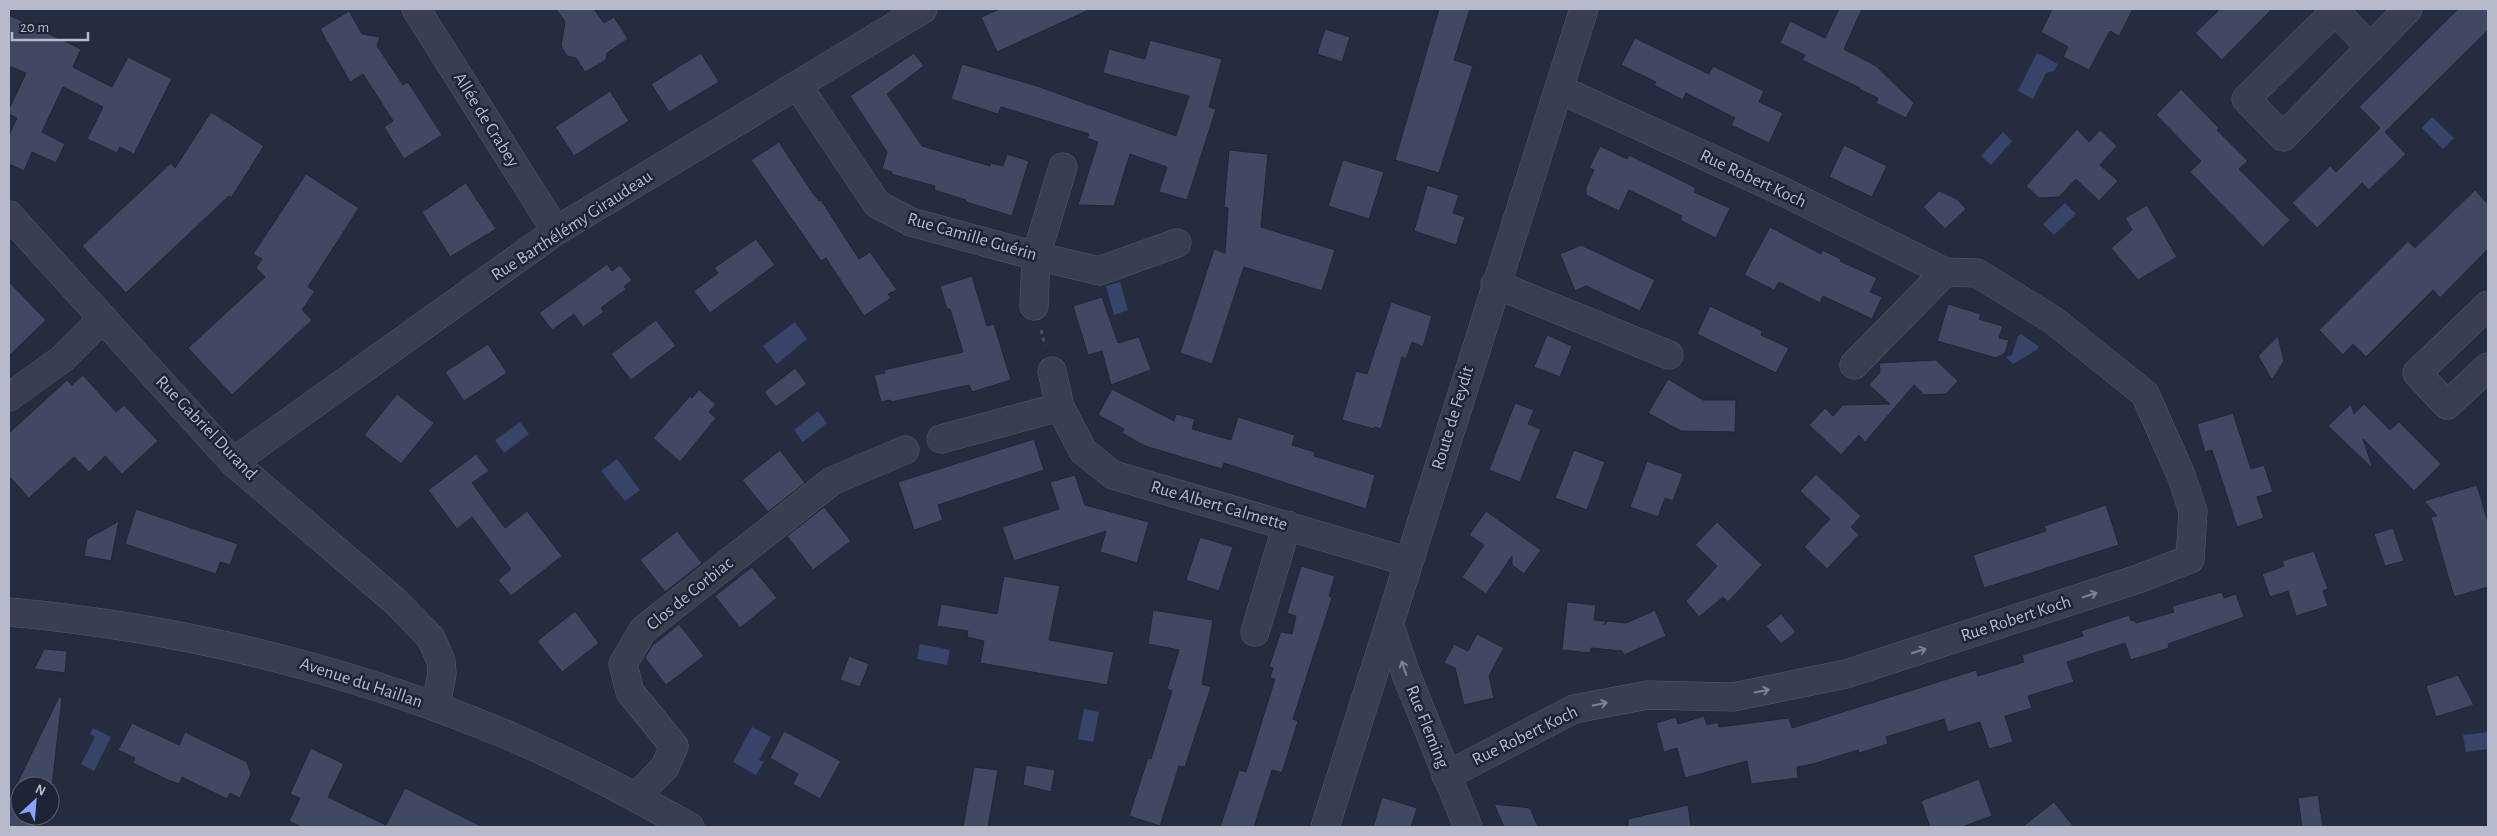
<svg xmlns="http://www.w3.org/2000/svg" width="2497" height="836" font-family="'Alegreya Sans',sans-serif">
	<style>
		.water { fill: #384468 }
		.building { fill: #414861; stroke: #202637 }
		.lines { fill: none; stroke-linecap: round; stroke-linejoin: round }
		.minor-casing { stroke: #545a6b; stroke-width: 29 }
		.path { stroke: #45575e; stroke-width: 3; stroke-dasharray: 4 4; stroke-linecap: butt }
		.minor { stroke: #393f50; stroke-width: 28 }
		.oneway { stroke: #7e8394 }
		.labels { text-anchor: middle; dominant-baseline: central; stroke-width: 5; stroke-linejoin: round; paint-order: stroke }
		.street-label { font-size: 18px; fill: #b6bacb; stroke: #1e2435 }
	</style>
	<rect width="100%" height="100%" fill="#252c40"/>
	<path class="water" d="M2037,53L2058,64L2054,71L2046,73L2033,99L2018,91Z
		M2432,117L2454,138L2443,149L2422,128Z
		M2003,132L2012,141L1991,165L1981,156Z
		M2065,203L2076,214L2054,235L2043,224Z
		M1120,282L1128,310L1114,315L1106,286Z
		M795,322L807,339L777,364L763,346Z
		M2021,334L2038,346V349L2013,364L2006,357L2012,355L2018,336Z
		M818,411L827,423L803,442L794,430Z
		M520,422L529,434L504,453L495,440Z
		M617,459L640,490L625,501L601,471Z
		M920,644L950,650L947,665L917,659Z
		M1084,709L1099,712L1093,742L1078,739Z
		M752,727L771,737L759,760L764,762L756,775L733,762Z
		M93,728L111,737L94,771L81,764L95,737L90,734Z
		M2488,732V749L2466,752L2463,735Z"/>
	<path class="building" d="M556,9H594L604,23L614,17L628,39L607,53L606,60L585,72L576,58L567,56L561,46L565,22Z
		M1000,9H1091L997,52L981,17Z
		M1439,9H1470L1454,60L1473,66L1439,173L1395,160Z
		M1839,9H1862L1844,49L1876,66L1914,103L1906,118L1876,103L1878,98L1859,89L1860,88L1802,60L1805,55L1780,43L1790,21L1825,38Z
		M2052,9H2133L2119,36L2110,31L2089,70L2063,57L2068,47L2041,32Z
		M2220,9H2272L2222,60L2195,33Z
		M2458,9H2488V30L2385,132L2406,154L2369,190L2362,183L2317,228L2292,203L2330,166L2336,172L2380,128L2359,107Z
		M349,11L362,34L380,37L377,46L403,85L408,82L442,135L404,159L384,127L393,121L363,74L350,82L320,29Z
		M9,15L81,49L73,67L112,87L128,57L172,79L134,154L120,147L117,153L87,139L103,107L63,87L42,132L65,144L56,163L32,152L24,171L9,164V135L17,118L9,114V109L26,73L9,66Z
		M1325,29L1350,37L1342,62L1317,54Z
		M1635,38L1709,74L1713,66L1764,91L1759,102L1783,113L1769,143L1731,125L1735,118L1686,93L1683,100L1654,85L1656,82L1621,65Z
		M1150,40L1222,59L1209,107L1216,109L1187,200L1159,192L1167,167L1130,154L1114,206L1078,205L1098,142L1087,138L1089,134L1001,107L998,114L951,99L962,64L1037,86L1176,136L1189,96L1103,73L1109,49L1145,59Z
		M701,53L719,82L669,112L651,84Z
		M914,53L924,66L887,94L922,146L990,166L991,163L1003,166L1007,154L1029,161L1012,216L966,202V200L934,190L935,186L891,174L892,172L882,169L887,152L850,96Z
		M2181,89L2219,128L2217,130L2248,161L2239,169L2290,220L2263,247L2190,172L2201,161L2156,115Z
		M610,91L629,121L574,156L555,127Z
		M211,112L264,146L231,198L229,196L126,293L82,246L171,163L175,168Z
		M2077,129L2089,142L2100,130L2117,146L2100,165L2118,181L2099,201L2076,179L2059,197L2039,198L2026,186Z
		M779,142L812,192L819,201L821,200L859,259L870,252L897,290L888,294L891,298L864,316L826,258L821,261L751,160Z
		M1844,145L1887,166L1872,197L1829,177Z
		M1600,146L1627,159L1629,155L1674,177L1696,188L1694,192L1730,208L1716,238L1680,220L1682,216L1629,190L1619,211L1586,195V187L1594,170L1589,168Z
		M1229,150L1268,154L1261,227L1335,250L1322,291L1244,267L1212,364L1180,353L1214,249L1225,253L1228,208L1224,207Z
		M1343,160L1384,172L1369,219L1328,206Z
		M306,174L359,208L308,287L315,291L302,310L312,320L232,395L188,348L265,277L256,268L262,259L253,254Z
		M466,183L496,229L450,257L422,212Z
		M1427,185L1459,195L1453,213L1465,217L1456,245L1414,231Z
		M2475,190L2488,204V249L2440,298L2433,290L2366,357L2353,344L2343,355L2319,330L2408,241L2415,248Z
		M1939,191L1957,199L1966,209L1945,229L1923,207Z
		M2147,205L2177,257L2138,280L2111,248L2132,230L2125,218Z
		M1770,227L1821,254L1822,250L1841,259L1840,261L1877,278L1870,292L1882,297L1872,319L1823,296L1820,303L1779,282L1774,290L1744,275Z
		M756,239L775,265L710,313L694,291L718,273L714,268Z
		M1581,245L1655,280L1640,311L1586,286L1575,291L1560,254Z
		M607,264L612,271L620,265L632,280L624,287L626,289L601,308L604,312L583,327L574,314L552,330L539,313Z
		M972,276L987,326L994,324L1011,380L972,392L969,385L891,402V400L881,402L874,375L885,373L884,370L963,352L950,309H947L940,286Z
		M9,282L46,320L9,356Z
		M1102,297L1118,343L1139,337L1151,370L1111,385L1102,351L1088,355L1073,306Z
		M1391,302L1432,316L1423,347L1412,342L1406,359L1402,357L1381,429L1375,427L1374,429L1342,420L1356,371L1367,374Z
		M1948,304L1981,314L1979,319L2003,326L1999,338L2009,340L2005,353L1996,358L1937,341Z
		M1710,306L1762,331L1761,335L1789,348L1776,373L1697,334Z
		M656,320L676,346L631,380L611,354Z
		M1547,335L1572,346L1560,377L1534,367Z
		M2278,336L2284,361L2272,380L2258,356Z
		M488,344L507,373L464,401L445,372Z
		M1936,360L1958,381L1946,394L1924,395L1914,385L1865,442L1859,435L1841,455L1809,425L1825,408L1833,416L1843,405L1890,404L1869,385L1880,372L1879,363Z
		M795,368L807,384L776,407L764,392Z
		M83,375L116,412L124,405L158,441L122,474L105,456L89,472L74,457L29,498L9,476V433L67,380L72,385Z
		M1668,379L1703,400H1736L1735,432L1681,431L1648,413Z
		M1112,389L1174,421L1176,414L1195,419L1192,429L1231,440L1238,417L1295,435L1292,445L1315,452L1314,456L1375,475L1366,509L1224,463L1222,469L1145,446L1122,433L1124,429L1098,415Z
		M699,390L716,404L709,412L716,418L680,462L653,438L690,396L692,398Z
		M397,394L434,423L401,464L364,435Z
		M1515,403L1534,410L1528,424L1541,429L1520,482L1489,470Z
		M2351,404L2354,414L2364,404L2390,430L2399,422L2441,464L2414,491L2363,439L2373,469L2328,426Z
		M2233,413L2251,469L2264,465L2273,492L2257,497L2264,518L2237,527L2212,450L2205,452L2197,424Z
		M1034,439L1044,470L938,505L943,520L914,530L898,482Z
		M780,450L805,483L768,512L742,480Z
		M1574,450L1605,462L1587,510L1555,498Z
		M476,454L489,471L472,483L505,528L527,511L562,556L511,596L498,580L511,569L472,517L457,529L428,490Z
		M1647,461L1683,474L1673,501L1665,498L1658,517L1630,507Z
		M1816,474L1861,516L1851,527L1859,535L1827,569L1804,547L1830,519L1800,491Z
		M1075,475L1085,505L1149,522L1137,563L1100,552L1106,531L1014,561L1002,527L1059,509L1050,482Z
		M2477,485L2488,522V587L2454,597L2431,517L2437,516L2424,501Z
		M2106,505L2119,545L1984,588L1973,555L2046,531L2044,526Z
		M824,507L851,541L813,570L787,536Z
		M136,509L238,544L230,565L220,562L216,574L125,544Z
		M1486,511L1541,550L1524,574L1512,565V556L1486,594L1462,577L1484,545L1469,535Z
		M119,521L111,561L84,556L87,539Z
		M1717,522L1762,565L1728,602L1723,597L1699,617L1686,601L1717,566L1695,545Z
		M2393,528L2404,561L2385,566L2374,534Z
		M677,531L702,563L665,592L640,560Z
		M1200,537L1233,547L1219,591L1186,580Z
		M2314,551L2328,589L2323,591L2328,606L2296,616L2288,591L2270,597L2262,574L2284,566L2282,561Z
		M1301,566L1335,576L1329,596L1332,598L1293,719L1298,721L1282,773L1272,770L1254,827H1220L1239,770L1246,772L1275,679L1270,678L1273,668L1269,667L1280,634L1281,632L1292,634L1296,616L1287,613Z
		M752,567L777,598L740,628L715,596Z
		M1004,576L1060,586L1049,640L1114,652L1107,685L980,663L984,641L967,637L968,631L937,626L941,604L997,614Z
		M2222,592L2224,598L2236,594L2244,617L2168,644L2169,648L2131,660L2125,643L2067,662L2074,682L2028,696L2032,708L2005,716L2013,742L1989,749L1980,722L1948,732L1944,719L1886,737L1888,744L1859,753L1858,750L1813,764L1797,767L1798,778L1751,784L1747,761L1685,778L1677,748L1664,752L1656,723L1676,717L1678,724L1704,716L1707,725L1718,722L1719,727L1789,718L1792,728L1976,670L1978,676L2024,662L2022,655L2083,636L2081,631L2129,615L2131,621L2135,620L2136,623L2174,612L2172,606Z
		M1567,602L1596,605L1594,620L1606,621L1604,625L1608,621L1626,623L1655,610L1666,636L1624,655L1622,651L1591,648L1590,653L1562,650Z
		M1153,610L1213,620L1202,684L1211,687L1185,767L1179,766L1160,826L1129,816L1148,758L1151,759L1172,691L1167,689L1179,650L1148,644Z
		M575,611L599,643L562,672L537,641Z
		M1781,614L1796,632L1781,644L1766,626Z
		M679,624L704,656L666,685L645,658L652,646Z
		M1477,634L1504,648L1489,676L1494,698L1464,705L1455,668L1444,663L1454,644L1468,651Z
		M44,649L67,651L65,673L34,669Z
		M849,656L869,664L860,687L840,680Z
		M2458,675L2474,705L2436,717L2426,686Z
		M59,697L62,698L51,795L50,797V786H20V816H40L35,827H9V800Z
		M132,723L179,745L185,732L247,762L251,774L240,798L230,793L227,799L182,777L179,784L168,780L133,763L135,758L118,750Z
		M784,731L841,761L820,799L793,784L798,774L770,758Z
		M311,748L344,764L328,797L386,825L405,788L483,827H301L289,821L300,798L290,794Z
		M1026,765L1055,770L1051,792L1023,785Z
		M974,767L998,770L988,827H963Z
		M1979,779L1992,816L1962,827H1930L1921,801Z
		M2318,795L2323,827H2302L2298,798Z
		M1382,797L1417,808L1411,827H1373Z
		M2054,802L2074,827H2022Z
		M1494,804L1530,808L1538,827H1504Z
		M1688,805L1691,827H1628V819Z"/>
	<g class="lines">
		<g class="minor-casing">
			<path id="minor" d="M416,9L556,231
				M2371,48L2335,11L2246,99L2283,137L2408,9
				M798,86L877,204L911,222L1036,256L1099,271L1177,243
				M9,215L233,462L395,601L431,638L441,661L442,673L436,707
				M1495,284L1669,355
				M2488,305L2417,373L2447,405L2488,367
				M1034,306L1036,256L1063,167
				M1854,365L1945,272
				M1052,371L1060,407
				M9,397L62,359L103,318
				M941,439L1060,407L1083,451L1113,475L1409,562
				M233,462L556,231L923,9
				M9,612C183,628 351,669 512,737C573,763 632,795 690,827
				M1390,626L1406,674L1468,827
				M1255,632L1287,525
				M1446,776L1574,709L1648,695L1733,697L1846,674L2138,579L2190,559L2193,511L2181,475L2145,394L2053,320L1977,273L1945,272L1784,192L1559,89
				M636,797L665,767L674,746L630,692L623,664L643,630L832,481L905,450
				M1325,827L1584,9"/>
		</g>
		<path class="path" d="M1041,330L1045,346"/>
		<use href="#minor" class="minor"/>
	</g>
	<defs><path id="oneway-shaft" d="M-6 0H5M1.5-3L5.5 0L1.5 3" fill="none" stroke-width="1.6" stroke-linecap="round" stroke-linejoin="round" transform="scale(1.25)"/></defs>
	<g class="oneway">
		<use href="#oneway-shaft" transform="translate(2090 595) rotate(-18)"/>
		<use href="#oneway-shaft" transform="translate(1919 651) rotate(-18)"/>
		<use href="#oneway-shaft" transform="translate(1404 668) rotate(-109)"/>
		<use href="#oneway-shaft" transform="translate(1762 691) rotate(-11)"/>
		<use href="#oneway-shaft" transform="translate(1600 704) rotate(-11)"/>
	</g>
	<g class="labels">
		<g class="street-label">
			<text transform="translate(486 120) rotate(58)">Allée de Crabey</text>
			<text transform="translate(1753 179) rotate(25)">Rue Robert Koch</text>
			<text transform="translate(572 226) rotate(-33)">Rue Barthélémy Giraudeau</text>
			<text transform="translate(972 237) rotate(16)">Rue Camille Guérin</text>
			<text transform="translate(1453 418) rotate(-73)">Route de Feydit</text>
			<text transform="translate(206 428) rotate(46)">Rue Gabriel Durand</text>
			<text transform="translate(1219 506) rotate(16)">Rue Albert Calmette</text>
			<text transform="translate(690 594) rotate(-39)">Clos de Corbiac</text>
			<text transform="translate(2016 619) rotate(-18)">Rue Robert Koch</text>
			<text transform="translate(361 683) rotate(18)">Avenue du Haillan</text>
			<text transform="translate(1427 727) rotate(68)">Rue Fleming</text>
			<text transform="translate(1525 736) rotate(-26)">Rue Robert Koch</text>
		</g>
	</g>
	<rect width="2497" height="836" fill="none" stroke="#b6bacb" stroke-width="20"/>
	<g transform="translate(35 801) rotate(26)"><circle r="24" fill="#1e2435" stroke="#5b6071"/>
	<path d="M0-4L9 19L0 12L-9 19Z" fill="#8ba4fa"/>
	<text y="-8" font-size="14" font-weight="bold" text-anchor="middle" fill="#b6bacb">N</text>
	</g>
	<path d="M12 32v8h76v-8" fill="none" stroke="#b6bacb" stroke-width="2.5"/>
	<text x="20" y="32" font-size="15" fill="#b6bacb" stroke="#1e2435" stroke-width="4" paint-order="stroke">20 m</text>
</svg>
